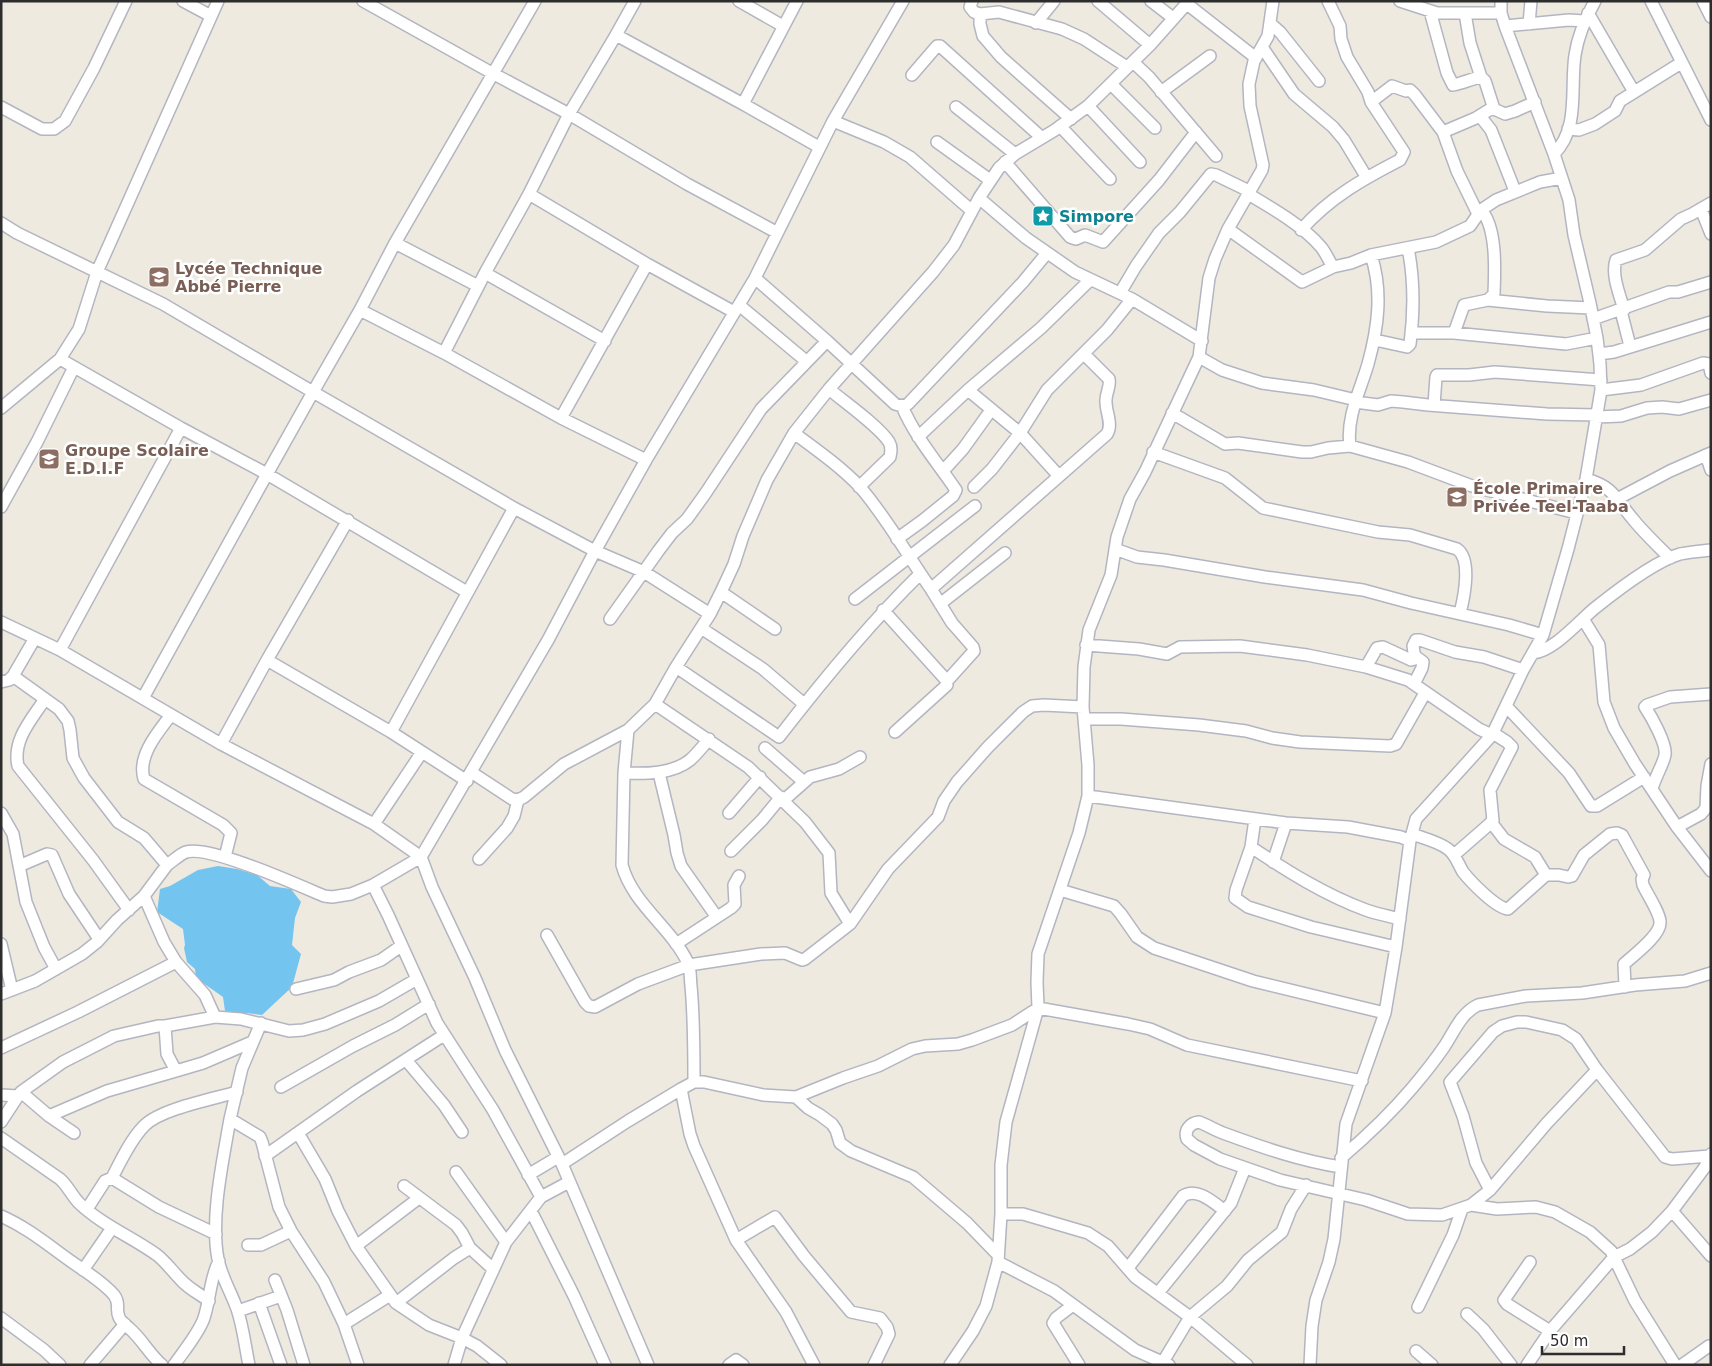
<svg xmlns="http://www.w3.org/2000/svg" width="1712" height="1366" font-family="'DejaVu Sans',sans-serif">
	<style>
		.water { fill: #74c4f0 }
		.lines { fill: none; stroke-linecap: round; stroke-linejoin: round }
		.minor-casing { stroke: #b3b5c1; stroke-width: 14 }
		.minor { stroke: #fff; stroke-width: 11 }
		.labels { text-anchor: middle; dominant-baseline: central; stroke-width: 5; stroke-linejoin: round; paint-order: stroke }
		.culture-label { font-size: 16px; font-weight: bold; fill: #0d838f; stroke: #fff; text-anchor: start }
		.education-label { font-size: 16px; font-weight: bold; fill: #785e54; stroke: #fff; text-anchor: start }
	</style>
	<rect width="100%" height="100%" fill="#efeae0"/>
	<path class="water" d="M218,866L237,869L257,875L270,886L291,889L301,902L295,918L292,945L301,954L292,987L262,1015L247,1013L232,1016L225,1011L223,997L196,978L195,969L187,962L184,948L185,945L183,929L157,912L160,889L170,886L198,870Z"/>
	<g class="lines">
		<g class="minor-casing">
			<path id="minor" d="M183,1L211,16
				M363,1L492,73L569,114L687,184L776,232
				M739,1L783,26
				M797,1L743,104L819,147
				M972,1L970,7L974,12L980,14L999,12L1062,29L1084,39L1127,67
				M1098,1L1150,45
				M1151,1L1173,18
				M1400,1L1437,13H1501
				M1651,1L1711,120
				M1703,1L1711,17
				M1187,4L1256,58
				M1430,11L1447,73L1453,85C1463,83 1471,79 1481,77L1485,81L1494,109
				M1465,13L1470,43L1481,77
				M1588,13L1634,92
				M980,14V24L983,36L1001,57L1071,119
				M1036,23L1054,1
				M1271,24L1280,32L1319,81
				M1529,24L1531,1
				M1505,26L1569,20L1584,21
				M616,35L635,1
				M1262,47L1294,94L1333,127L1344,140L1367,178
				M1133,62L1149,77L1216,156
				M912,75L937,46H940L1041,137
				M1111,84L1155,128
				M1161,92L1210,56
				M1371,102L1392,86L1406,91L1410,90L1415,95L1443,132L1457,171L1478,214
				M1088,106L1140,162
				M1,107L42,129H54L65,121L94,68L126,1
				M956,107L1015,154
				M1480,116L1491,130L1515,191
				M833,121L884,142L910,157L972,211
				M1060,126L1110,179
				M1568,129L1579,130L1595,124L1615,111L1620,101L1681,63
				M1443,132L1476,118L1489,110L1494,109L1505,114L1515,111L1535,102
				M937,142L990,180
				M1554,154C1580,128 1570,88 1575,55C1578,35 1585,19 1595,1
				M1005,162L1070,237L1076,239L1085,235L1103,242L1159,180L1196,132
				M529,194L647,264L734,312
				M1248,194C1272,208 1303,226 1321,247C1326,253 1329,261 1333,267
				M979,198L1026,238L1075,272L1132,299L1202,341
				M1701,209L1711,234
				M1,223L17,233L163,304L313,392L360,310L395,243L535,1
				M1228,229L1302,282L1333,267L1351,263L1371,255L1436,242L1470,226L1481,210L1496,200L1540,182L1562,178
				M1301,230C1329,198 1363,179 1400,160L1404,152L1371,102L1368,92L1347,57L1341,39L1340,26L1328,1
				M395,243L478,286
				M1371,255C1383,291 1378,328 1368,364C1360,391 1346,418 1350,446L1408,462L1472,486L1576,513
				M485,273L529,194L569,114L616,35L743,104
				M755,278L827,341L895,404L902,406L908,404L1023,282L1047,253
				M1120,293L1136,266L1159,233L1180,212L1211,174L1216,175L1249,191
				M1488,300L1547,306L1591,308
				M739,305L806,361
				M360,310L444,353L561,418L646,460
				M1624,310C1620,295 1611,275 1616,260L1645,250L1681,219L1692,214L1711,203
				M1621,311L1630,346
				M1593,319L1669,292H1678L1711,282
				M1412,333H1454L1566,344L1597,338
				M1454,333L1464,305L1488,300L1494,294C1495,271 1497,227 1481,210
				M1375,340L1407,347L1410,344C1414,313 1414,278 1408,248
				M444,353L485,273L605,341
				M1599,354L1614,352L1711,322
				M1199,357L1222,370L1262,383L1314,390L1356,400
				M60,359L181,428L267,474L313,392L514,508L595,551L644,572L710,614
				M829,389C844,402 879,426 889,442C892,447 891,452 890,457L859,487
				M1601,390L1641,385L1703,363L1709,364L1711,373
				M1355,402L1378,405L1391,401L1403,402L1428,405L1547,414L1597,415
				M1434,405L1436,377L1437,375H1469L1495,372L1601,380
				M1,408L60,359L79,329L97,272L218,1
				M1172,413L1225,444L1238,443L1302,452H1311L1328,448L1350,446
				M1596,417L1621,416L1647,408L1662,407L1679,409L1711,400
				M561,418L647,264
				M794,433C817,450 841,467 860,487C887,518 907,555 931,589L1107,434C1113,424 1106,413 1106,402C1105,394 1111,387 1109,379L1084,354
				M918,437L968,390
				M1153,452L1225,478L1263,508L1378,532L1410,535L1457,549C1472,559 1464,598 1460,613
				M1706,455L1711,470
				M943,471L963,449L991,410
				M1058,475L1020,433L1047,390L1107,330L1132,299
				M1586,479C1614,487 1615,498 1632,518C1643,532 1657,545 1670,558
				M974,487L992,469L1020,433L968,390L1041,328L1090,280
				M1617,499L1670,471L1711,453
				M1,507L37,442L74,367
				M897,539L922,521L953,496L956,490C937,462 915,437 902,406
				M1115,549L1137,557L1164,560L1265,577L1363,590L1411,603L1509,625L1543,635
				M931,589L952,623L973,647L974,651L947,681
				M721,592L775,629
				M855,599L975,506
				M940,604L1005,553
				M883,610L947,681V685L895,732
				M610,619L659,550L672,533L687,519L705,494L761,409L827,341
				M1583,619L1599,645L1604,702L1614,728L1635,764L1677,827L1711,871
				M1,622L60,650L221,744L374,824L421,857L432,887L475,978L505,1050L562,1164L648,1365
				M701,628L763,669L804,704
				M1086,645L1139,649L1167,654L1180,647L1240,646L1307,655L1366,667L1408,680L1479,729L1492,735
				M60,650L181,428
				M1533,653C1554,651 1579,621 1595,608C1615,592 1656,561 1680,554C1690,552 1701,551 1711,550
				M267,660L391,732L467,781
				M676,667L779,737C823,680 869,624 920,574
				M1366,667L1377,648L1383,647L1411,660L1415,659L1413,646L1416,640H1420L1455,652L1484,657L1523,670
				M13,676L35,638
				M1,682L9,680L13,676L59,709L68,721L70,730L73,758L84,778L118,822L144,838L167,865L144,896L164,942L176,962L205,995L215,1017
				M1414,684L1422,668L1423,662L1415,656
				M143,698L267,474L467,592
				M45,699C32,719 12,740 18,766L93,860L129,910
				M655,704L748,767L805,822L829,853L831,893L850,924
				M1506,706L1569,773L1591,806H1597L1644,777
				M171,715C158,732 137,756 144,779L223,825L231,833L225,857
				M1085,719H1121L1199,725L1246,731L1272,738L1300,742L1390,746L1396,744L1425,693
				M628,730L624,773L622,865C633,905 671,927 688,963C691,970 690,979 691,986C694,1018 694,1050 694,1082L681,1089L690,1134L694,1146L736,1240L786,1312L814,1365
				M391,732L514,508
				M221,744L267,660L348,520
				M765,748L804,782
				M471,772L512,799L518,800L524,797L564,764L628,730L655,704L676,667L710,614L721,592L734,564L743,536L767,480L794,433L829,389L933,272L954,245L979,198L999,168L1015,154L1055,130L1088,106L1150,45L1189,1
				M624,773C645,774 673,774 690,760C697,754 703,746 709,739
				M659,773L674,835L677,853L681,866L716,916
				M1652,789C1655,777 1663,765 1665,755C1667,744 1651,716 1645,707L1647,705L1670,697L1711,694
				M1088,796L1286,823L1348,827L1401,837L1410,841
				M784,800L810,777L839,769L860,757
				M1,813L13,834L26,902L44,947L56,969
				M729,813L760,777
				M1255,819L1251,847L1236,890L1235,898L1248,907L1311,927L1396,947
				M1491,822L1504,839L1535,857L1546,875
				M374,824L422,752
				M1677,827L1701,814L1706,808L1707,786L1711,764
				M1412,834C1423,838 1439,842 1448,849C1456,855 1458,864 1463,872C1471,882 1496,908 1508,909L1546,875H1559L1568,877L1572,876L1584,855L1610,834L1617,833L1622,835L1644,875L1642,879L1643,885C1647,894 1660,913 1660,922C1661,935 1634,955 1624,964L1625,987
				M1251,847C1287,871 1325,895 1366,910C1377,914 1389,916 1400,919
				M731,851L762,820L781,797
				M1454,855L1493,821L1490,790L1512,747L1507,742L1493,733
				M479,859L507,828L514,816L518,800
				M1273,862L1286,823
				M167,865C173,861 180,854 186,852C210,845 298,885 324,896L332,897L351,894L373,885L421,857L548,640L595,551L646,460L755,278L833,121L903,1
				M19,866L47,854L52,855L69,894L99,939
				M373,885L388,915L437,1023L493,1110L541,1197
				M1060,890L1114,906L1121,914L1137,937L1154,948L1253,981L1385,1013
				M547,935L585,1002L589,1006L595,1007L638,984L689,965L761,954L785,953L802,960L805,959L850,924L888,869L938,817L944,801L957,782L988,747L1023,712L1032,706L1044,705L1083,707
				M1,944L12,990
				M676,944L731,908L735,904L734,885L739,876
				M296,989L334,980L349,972L381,960L401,946
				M1,994L35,981L82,954L97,942L117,920L144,896
				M261,1023L242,1068L230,1119L260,1137L262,1142L279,1207L291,1231L324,1282L344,1324L358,1365
				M165,1026L167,1054L176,1071L203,1063L252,1042
				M1,1048L78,1012L176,962
				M406,1060L444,1105L462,1132
				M694,1082H704L763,1095L796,1097L808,1108L820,1115L832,1124L836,1130L840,1143L851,1151L913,1177L967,1223L998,1255
				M281,1087L353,1046L395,1025L429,1004
				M21,1092L49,1116L74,1133
				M1,1095L18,1096L21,1092L63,1062L114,1036L158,1026H165L215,1017L241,1019L289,1031L303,1030L325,1024L379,1001L417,979
				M796,1097L843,1078L878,1066L912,1049L925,1046L958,1044L972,1040L1012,1025L1038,1008L1128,1024L1150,1029L1187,1045L1362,1081
				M49,1116L107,1091L176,1071
				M230,1119C223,1160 210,1218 218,1259C221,1276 231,1292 237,1309C243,1326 245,1346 249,1365
				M1,1122L18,1096
				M298,1133L325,1179L338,1211L356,1246L396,1303L429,1325L462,1338L477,1346L501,1365
				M1,1138L60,1179C68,1186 72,1196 79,1203C102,1225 132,1237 157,1255C166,1262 173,1272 181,1280C189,1289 200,1294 209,1301
				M265,1156L357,1091L444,1035
				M1341,1158C1367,1136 1392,1112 1413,1087C1424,1074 1435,1060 1444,1047C1454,1032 1461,1013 1478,1005L1526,996L1582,993L1635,985L1685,981L1711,973
				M562,1164L628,1121L681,1089
				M1341,1167C1301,1161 1261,1147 1223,1133C1215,1130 1207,1125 1199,1122C1190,1123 1184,1130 1187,1139L1194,1145L1220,1159L1280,1180L1366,1200L1408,1214L1442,1215L1471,1205L1490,1190L1547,1123L1597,1070
				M456,1172L506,1242
				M528,1175L558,1157
				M112,1178C120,1162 131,1139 144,1126C160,1109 213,1099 237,1092
				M404,1186L456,1225L462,1233L470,1248L493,1269
				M1490,1190L1476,1163L1463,1116L1450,1082L1493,1032L1502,1026L1517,1022H1526L1562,1030L1576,1039L1597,1070L1665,1157L1672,1159L1710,1156
				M1471,1205L1497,1209L1536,1207L1555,1212L1590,1232L1611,1251L1635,1301L1675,1365
				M87,1209L105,1181L112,1178L159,1207L216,1234
				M531,1211L574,1296L605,1365
				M1672,1211L1711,1256
				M1001,1214H1023L1088,1233L1108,1246L1135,1277L1190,1317L1247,1365
				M1,1216C28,1228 48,1245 72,1262C86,1272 103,1282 114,1295C121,1304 115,1309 119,1317C120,1321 126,1325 129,1328C142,1339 149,1354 162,1365
				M736,1240L775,1217L804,1256L851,1312L880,1318L887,1327L889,1334L874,1365
				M248,1245H261L291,1231
				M356,1246L419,1198
				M998,1262L1054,1291L1135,1350L1169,1365
				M1530,1262L1504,1300L1507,1304L1550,1331
				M1128,1268L1183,1196C1197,1187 1213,1202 1225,1211
				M83,1270L112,1228
				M275,1280L287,1310L304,1365
				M1158,1293L1231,1203L1245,1168
				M259,1303L281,1365
				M396,1303L454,1258L470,1248
				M1073,1305L1056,1318L1053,1323L1079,1365
				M1418,1307L1453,1235L1462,1209
				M238,1311L281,1296
				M1467,1314L1483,1329L1511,1365
				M1,1318L44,1350L60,1365
				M344,1324L390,1295
				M1416,1351L1432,1365
				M90,1365L125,1324
				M174,1365C183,1352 199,1333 204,1318C210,1300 210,1278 219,1261
				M454,1365L462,1338L506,1242L541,1197L569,1182
				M729,1365L736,1360L743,1365
				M950,1365L973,1331L986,1306L998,1262L1001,1214V1165L1006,1122L1038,1008L1037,982L1038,954L1079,833L1088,796V765L1083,707L1084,667L1089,630L1111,575L1117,537L1130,499L1145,472L1199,357L1209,278L1215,259L1228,229L1262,170L1263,165L1250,106L1249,84L1254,61L1268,36L1273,1
				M1161,1365L1190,1317L1227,1286L1248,1260L1282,1232L1291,1209L1306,1185
				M1310,1365L1312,1326L1316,1300L1329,1262L1334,1239L1346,1124L1385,1013L1396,947L1410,841L1416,819L1492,735L1523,670L1543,635L1568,549L1586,479L1601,390L1600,364L1597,338L1590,303L1574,235L1569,200L1554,154L1505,26L1501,13V1
				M1527,1365L1550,1331L1614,1257L1630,1249L1652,1232L1672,1211L1705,1167L1711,1154
				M1682,1365L1709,1346"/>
		</g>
		<use href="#minor" class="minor"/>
	</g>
	<defs>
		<g id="sight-square" transform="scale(1.125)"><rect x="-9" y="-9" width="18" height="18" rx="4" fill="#0f9aa8" stroke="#fff"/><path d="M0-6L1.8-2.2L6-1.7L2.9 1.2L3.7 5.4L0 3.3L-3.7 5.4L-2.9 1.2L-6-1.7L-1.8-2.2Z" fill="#fff"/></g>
		<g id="school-square" transform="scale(1.125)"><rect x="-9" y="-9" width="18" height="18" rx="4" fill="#8d6e63" stroke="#fff"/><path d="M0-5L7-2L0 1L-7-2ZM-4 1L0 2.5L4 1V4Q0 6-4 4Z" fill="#fff"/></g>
	</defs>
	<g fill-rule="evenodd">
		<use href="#sight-square" x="1043" y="216"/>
		<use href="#school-square" x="159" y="277"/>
		<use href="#school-square" x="49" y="459"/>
		<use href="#school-square" x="1457" y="497"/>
	</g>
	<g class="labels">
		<g class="culture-label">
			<text x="1059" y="216">Simpore</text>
		</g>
		<g class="education-label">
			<text x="175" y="268">Lycée Technique<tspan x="175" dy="18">Abbé Pierre</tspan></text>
			<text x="65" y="450">Groupe Scolaire<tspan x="65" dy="18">E.D.I.F</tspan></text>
			<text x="1473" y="488">École Primaire<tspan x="1473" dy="18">Privée Teel-Taaba</tspan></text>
		</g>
	</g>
	<rect width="1712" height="1366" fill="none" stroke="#2d2d2d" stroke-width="5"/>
	<path d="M1542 1346v8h82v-8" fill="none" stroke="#2d2d2d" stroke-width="2.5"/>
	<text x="1550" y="1346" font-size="15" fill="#2d2d2d" stroke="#ffffff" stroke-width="4" paint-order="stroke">50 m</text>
</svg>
